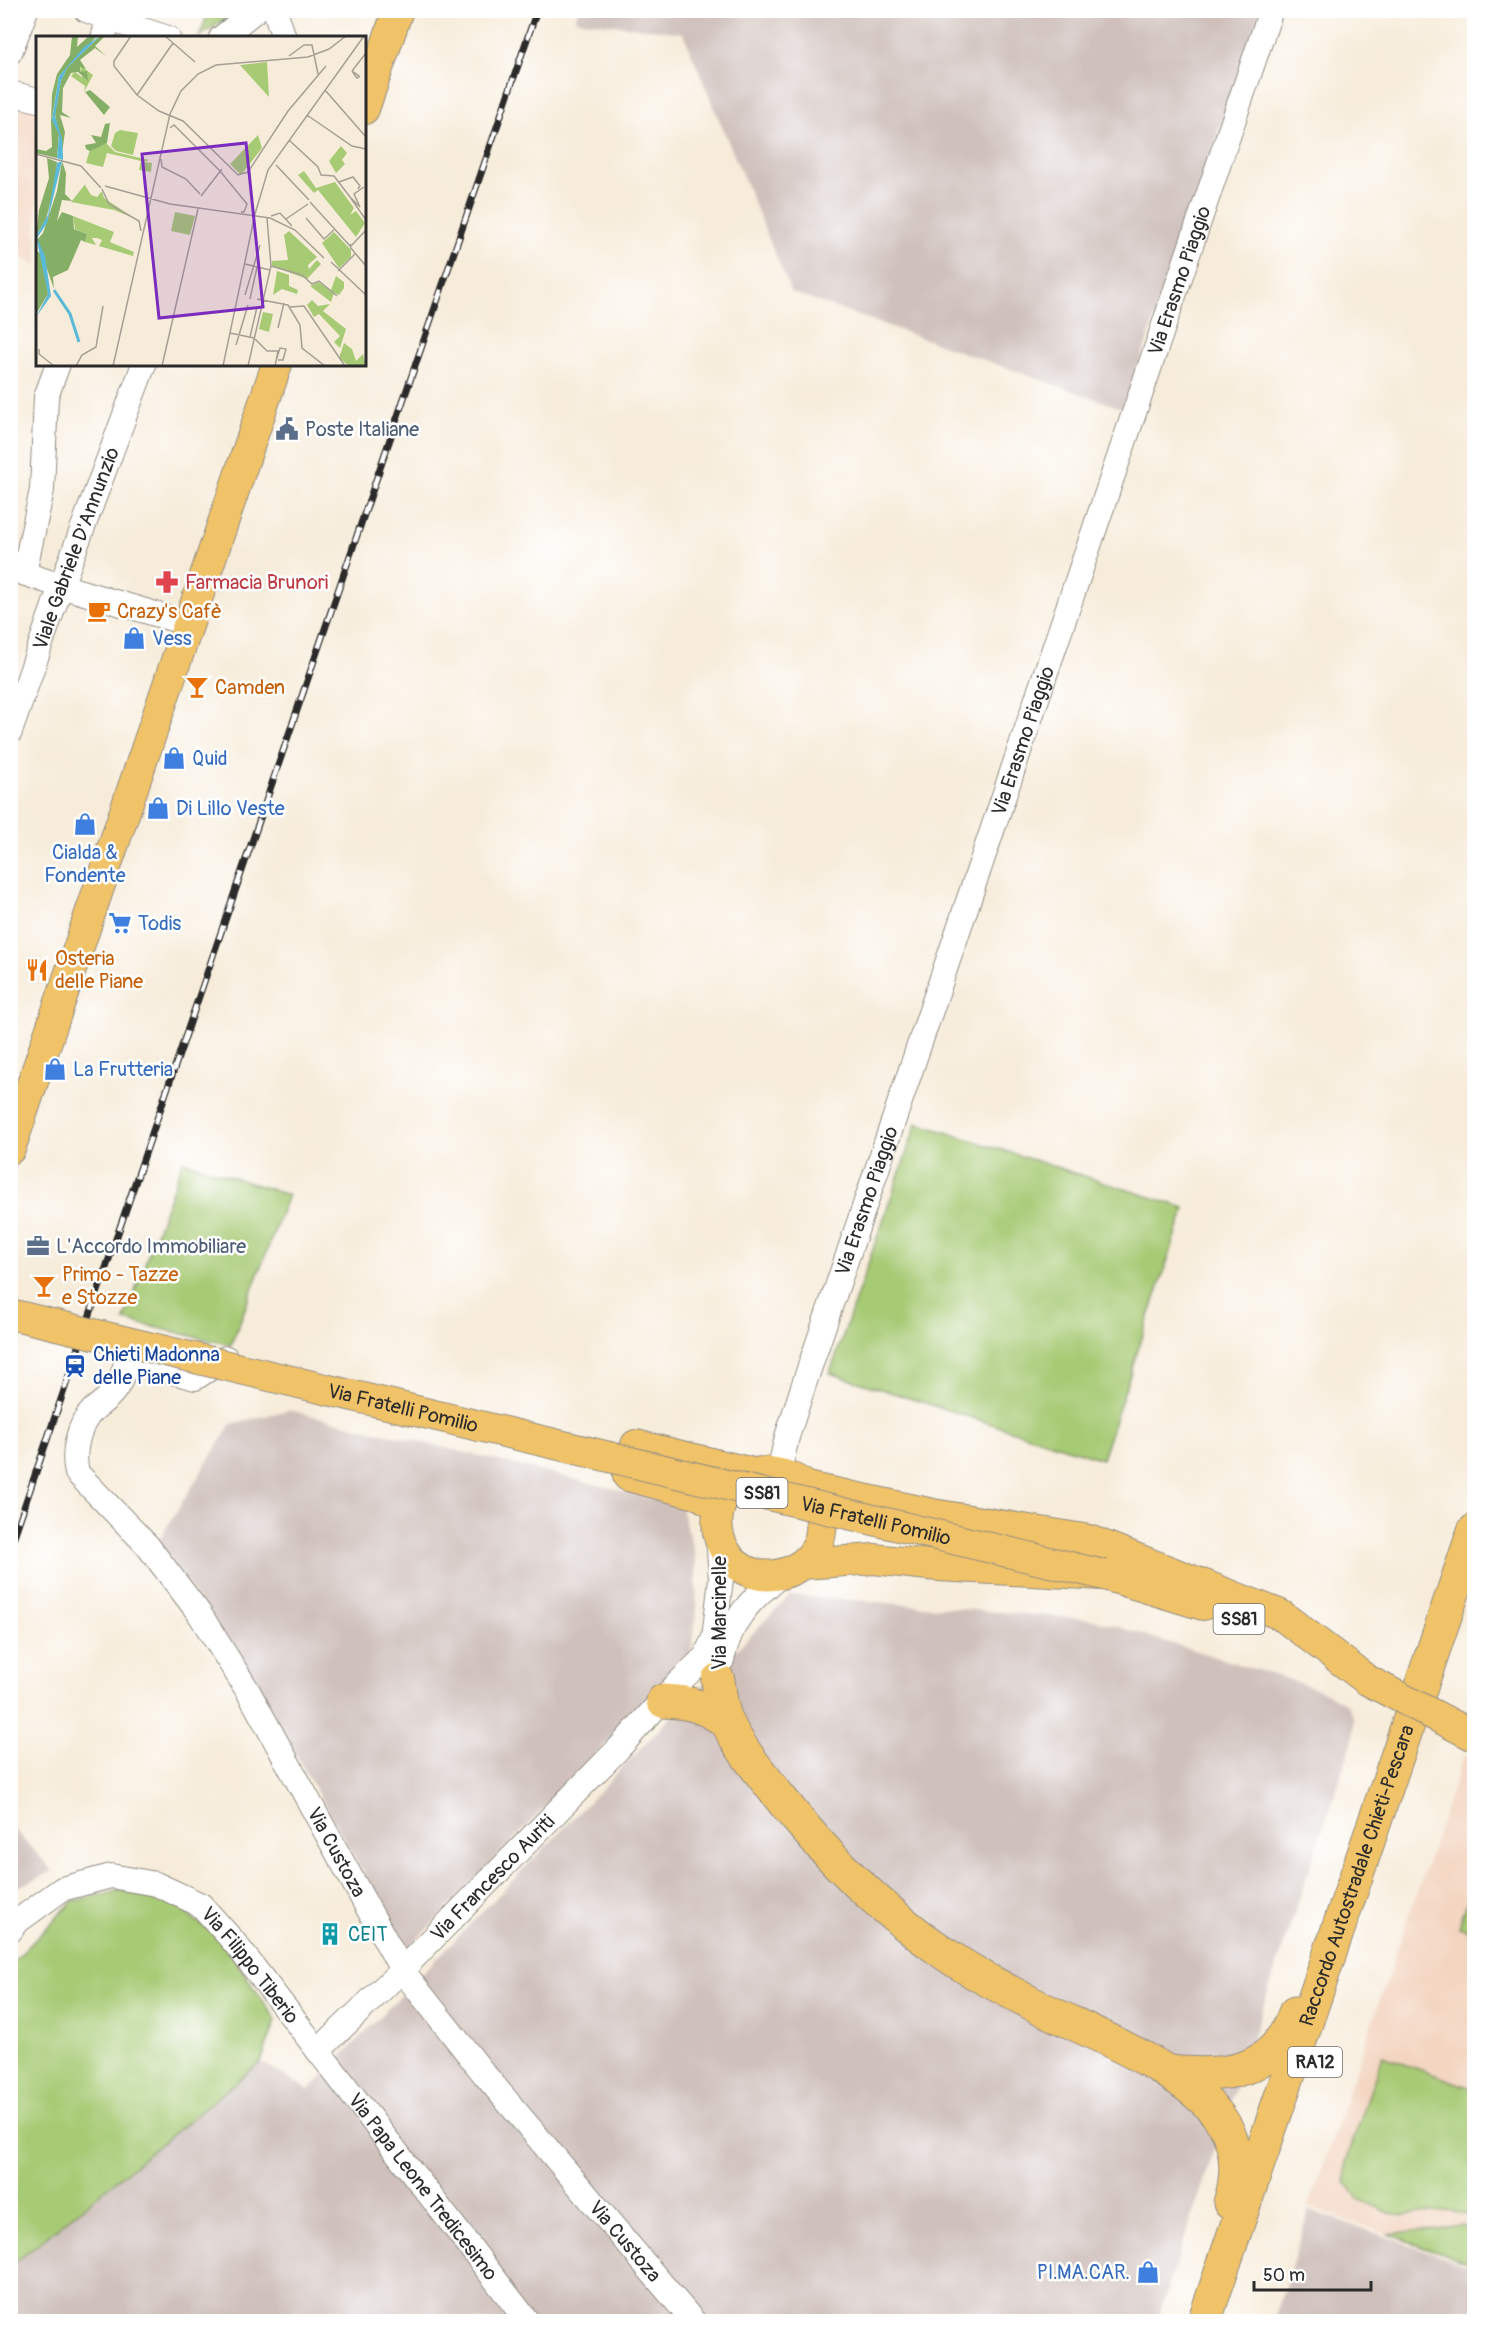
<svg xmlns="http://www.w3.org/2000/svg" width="1485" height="2332" font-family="Pangolin,sans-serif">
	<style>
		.built { fill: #f3d4bf }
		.industrial { fill: #cfc0bb }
		.green { fill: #a7ca74; stroke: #697a50; stroke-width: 1.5 }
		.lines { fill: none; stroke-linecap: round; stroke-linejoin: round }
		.minor-casing { stroke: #918c82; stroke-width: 26 }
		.major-casing { stroke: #918c82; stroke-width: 32 }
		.highway-casing { stroke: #918c82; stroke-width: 35 }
		.minor { stroke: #fff; stroke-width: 24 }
		.major { stroke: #f1c369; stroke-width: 30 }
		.highway { stroke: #f1c369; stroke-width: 33 }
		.rail-casing { stroke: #2b2b2b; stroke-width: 7 }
		.rail { stroke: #fff; stroke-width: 4.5; stroke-dasharray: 14; stroke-linecap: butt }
		.major-bridge-casing { stroke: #918c82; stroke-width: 32; stroke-linecap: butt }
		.major-bridge { stroke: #f1c369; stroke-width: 30 }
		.labels { text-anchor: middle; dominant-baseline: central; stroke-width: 5; stroke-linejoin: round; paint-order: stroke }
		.shield { fill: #fff; stroke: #6b6b6b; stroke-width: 1.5 }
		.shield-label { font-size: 18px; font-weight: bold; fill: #2b2b2b }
		.street-label { font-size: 20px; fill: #2b2b2b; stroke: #fff }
		.service-label { font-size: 20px; fill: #4e5e75; stroke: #fff; text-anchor: start }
		.health-label { font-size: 20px; fill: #be3a42; stroke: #fff; text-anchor: start }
		.food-label { font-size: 20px; fill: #c56008; stroke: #fff; text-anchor: start }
		.shop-label { font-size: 20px; fill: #366cbe; stroke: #fff; text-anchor: start }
		.transit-label { font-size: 20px; fill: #164399; stroke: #fff; text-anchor: start }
		.culture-label { font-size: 20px; fill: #0d838f; stroke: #fff; text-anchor: start }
		.inset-river { fill: none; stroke: #59b9d7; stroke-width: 3 }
		.inset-road { fill: none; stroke: #a59f94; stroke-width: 1.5 }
		.view { fill: #7b2cbf; fill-opacity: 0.15; stroke: #7b2cbf; stroke-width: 3 }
		.inset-edge { fill: none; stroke: #2b2b2b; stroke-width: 3 }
	</style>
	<rect width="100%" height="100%" fill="#fff"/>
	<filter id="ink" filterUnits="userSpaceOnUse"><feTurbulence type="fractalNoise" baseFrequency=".0167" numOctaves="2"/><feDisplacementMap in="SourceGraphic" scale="12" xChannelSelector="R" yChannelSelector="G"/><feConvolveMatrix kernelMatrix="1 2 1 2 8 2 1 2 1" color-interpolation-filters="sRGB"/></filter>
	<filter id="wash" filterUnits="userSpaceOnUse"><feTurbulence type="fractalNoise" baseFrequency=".008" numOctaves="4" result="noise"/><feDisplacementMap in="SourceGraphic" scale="24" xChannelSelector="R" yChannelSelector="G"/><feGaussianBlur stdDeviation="1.35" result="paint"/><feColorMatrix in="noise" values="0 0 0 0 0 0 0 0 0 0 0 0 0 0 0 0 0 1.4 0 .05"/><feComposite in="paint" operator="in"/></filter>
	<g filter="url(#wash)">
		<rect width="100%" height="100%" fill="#f7ecda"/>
		<path class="built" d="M11,100L37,110V264L11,255Z
			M1464,1755L1474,1760V2264L1309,2207Z"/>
		<path class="industrial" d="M578,10L1260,11L1124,409L791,292L683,33L575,20Z
			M289,1410L680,1505L695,1555L697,1608L691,1656L407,1950L256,1685L158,1541L231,1424Z
			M790,1595L1096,1620L1316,1688L1347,1704L1354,1718L1353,1740L1157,2321L11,2322V2266L261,2062L309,2090Z
			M11,1826L53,1871L11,1890H10Z
			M1309,2210L1474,2267V2321H1274Z"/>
		<path class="green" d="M209,11H236L199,37Z
			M917,1123L1185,1208L1102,1459L830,1373Z
			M183,1161L288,1195L231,1345L124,1320Z
			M1474,1879V1932L1459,1927Z
			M122,1890L178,1906L223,1942L276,2020L261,2062L11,2266V1964L73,1901Z
			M1382,2056L1474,2089V2217L1447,2210L1405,2215L1390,2213L1358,2199L1346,2182V2162Z
			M1461,2225L1474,2230V2264L1388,2234Z"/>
	</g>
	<g filter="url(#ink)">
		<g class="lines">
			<g class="minor-casing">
				<g id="minor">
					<path d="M86,10L109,19"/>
					<path d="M275,10L284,38"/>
					<path d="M103,38L109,19L168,38"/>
					<path d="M221,38L256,10"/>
					<path d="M10,52L26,10"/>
					<path d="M10,93L38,100"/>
					<path d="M11,569L61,586L189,624"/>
					<path d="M24,573L42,490L46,397L58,364"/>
					<path id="s1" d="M10,732L61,586L144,364"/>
					<path id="s2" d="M226,1358L195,1378L127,1360C124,1371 121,1382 114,1391C108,1399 100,1404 93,1410C78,1425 72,1453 77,1473L147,1545L199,1613L248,1691L402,1970L485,2075L694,2322"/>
					<path id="s3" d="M779,1472L787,1437L803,1387L1271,10"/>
					<path d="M716,1653L714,1638L721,1579L718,1536"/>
					<path d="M722,1660C731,1619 750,1599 783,1574"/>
					<path id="s4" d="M10,1931L18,1921L62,1889L111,1876L156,1884L201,1905L234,1942L528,2322"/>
					<path id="s5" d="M318,2051L402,1970L618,1749L677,1684L705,1657L714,1638"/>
				</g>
			</g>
			<g class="major-casing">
				<path id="major" d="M364,109L398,10
					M10,1149L277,364
					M636,1445L753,1473
					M628,1476L700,1495L720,1507
					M807,1487C861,1564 746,1612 720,1540C716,1527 716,1514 722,1501C739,1464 779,1466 807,1487L933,1514L1089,1540L1281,1615L1367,1680
					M803,1564L874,1559L938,1566L1104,1575L1203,1605"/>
			</g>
			<g class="highway-casing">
				<g id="highway">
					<path d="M718,1680C720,1694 721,1711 728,1724C740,1749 760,1772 777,1794C824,1854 881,1910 944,1953C974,1974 1006,1990 1039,2007C1093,2034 1178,2066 1216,2113C1238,2139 1240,2172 1230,2203"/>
					<path d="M663,1701C691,1702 704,1706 727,1722"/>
					<path d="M1168,2072C1225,2077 1273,2075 1295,2013"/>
					<path id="s6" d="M1204,2322L1474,1531"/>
				</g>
			</g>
			<use href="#minor" class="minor"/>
			<use href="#major" class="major"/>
			<use href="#highway" class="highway"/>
			<g class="rail-casing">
				<path id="rail" d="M10,1548L537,10"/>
			</g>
			<use href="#rail" class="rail"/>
			<g class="major-bridge-casing">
				<g id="major-bridge">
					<path id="s7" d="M10,1314L1104,1575"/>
					<path d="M1367,1680L1474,1736"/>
				</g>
			</g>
			<use href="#major-bridge" class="major-bridge"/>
		</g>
	</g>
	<defs>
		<g id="civic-bare" transform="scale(1.8)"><path d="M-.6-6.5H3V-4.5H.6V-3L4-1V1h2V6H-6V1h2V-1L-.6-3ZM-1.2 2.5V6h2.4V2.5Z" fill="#5c6f8a" stroke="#fff" stroke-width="2.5" paint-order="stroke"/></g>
		<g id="pharmacy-bare" transform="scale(1.8)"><path d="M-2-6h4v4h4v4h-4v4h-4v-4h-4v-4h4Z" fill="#e0444e" stroke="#fff" stroke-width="2.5" paint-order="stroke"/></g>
		<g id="cafe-bare" transform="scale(1.8)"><path d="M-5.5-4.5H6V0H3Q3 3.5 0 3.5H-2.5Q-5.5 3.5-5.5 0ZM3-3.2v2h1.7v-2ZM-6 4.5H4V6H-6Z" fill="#e8710a" stroke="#fff" stroke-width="2.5" paint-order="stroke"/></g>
		<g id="shop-bare" transform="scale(1.8)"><path d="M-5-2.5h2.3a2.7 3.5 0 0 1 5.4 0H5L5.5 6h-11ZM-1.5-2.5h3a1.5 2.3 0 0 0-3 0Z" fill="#3f7fe0" stroke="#fff" stroke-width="2.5" paint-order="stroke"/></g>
		<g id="bar-bare" transform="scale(1.8)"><path d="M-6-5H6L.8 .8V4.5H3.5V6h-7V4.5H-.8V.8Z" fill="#e8710a" stroke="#fff" stroke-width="2.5" paint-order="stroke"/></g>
		<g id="supermarket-bare" transform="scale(1.8)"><path d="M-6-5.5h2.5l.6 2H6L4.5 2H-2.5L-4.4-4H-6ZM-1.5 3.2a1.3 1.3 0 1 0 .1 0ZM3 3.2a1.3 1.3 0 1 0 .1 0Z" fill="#3f7fe0" stroke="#fff" stroke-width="2.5" paint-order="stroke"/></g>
		<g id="restaurant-bare" transform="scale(1.8)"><path d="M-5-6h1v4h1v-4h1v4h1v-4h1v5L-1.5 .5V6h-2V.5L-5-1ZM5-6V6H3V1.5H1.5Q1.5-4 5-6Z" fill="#e8710a" stroke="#fff" stroke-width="2.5" paint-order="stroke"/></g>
		<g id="office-bare" transform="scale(1.8)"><path d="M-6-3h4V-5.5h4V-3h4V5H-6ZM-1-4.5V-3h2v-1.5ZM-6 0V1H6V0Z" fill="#5c6f8a" stroke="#fff" stroke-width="2.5" paint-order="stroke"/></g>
		<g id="station-bare" transform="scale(1.8)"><path d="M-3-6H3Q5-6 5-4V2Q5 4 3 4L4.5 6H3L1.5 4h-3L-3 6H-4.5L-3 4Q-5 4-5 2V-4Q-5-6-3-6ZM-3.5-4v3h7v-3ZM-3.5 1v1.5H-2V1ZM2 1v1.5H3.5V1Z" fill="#1a4fb4" stroke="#fff" stroke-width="2.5" paint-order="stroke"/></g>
		<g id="building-bare" transform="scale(1.8)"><path d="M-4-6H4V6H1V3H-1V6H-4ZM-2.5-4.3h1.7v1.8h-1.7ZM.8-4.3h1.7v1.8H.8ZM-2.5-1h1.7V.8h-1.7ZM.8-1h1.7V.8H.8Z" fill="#0f9aa8" stroke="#fff" stroke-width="2.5" paint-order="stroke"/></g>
	</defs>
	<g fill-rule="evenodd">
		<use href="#civic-bare" x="287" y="429"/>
		<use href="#pharmacy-bare" x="167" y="582"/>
		<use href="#cafe-bare" x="99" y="611"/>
		<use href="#shop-bare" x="134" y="638"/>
		<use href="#bar-bare" x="197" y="687"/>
		<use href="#shop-bare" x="174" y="758"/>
		<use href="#shop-bare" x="158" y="808"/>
		<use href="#shop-bare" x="85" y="824"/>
		<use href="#supermarket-bare" x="120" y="923"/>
		<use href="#restaurant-bare" x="37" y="970"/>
		<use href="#shop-bare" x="55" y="1069"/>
		<use href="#office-bare" x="38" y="1246"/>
		<use href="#bar-bare" x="44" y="1286"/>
		<use href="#station-bare" x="75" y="1366"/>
		<use href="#building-bare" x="330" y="1934"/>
		<use href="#shop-bare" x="1148" y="2272"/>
	</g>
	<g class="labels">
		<g class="shield">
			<rect x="736.5" y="1478" width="51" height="30" rx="4.5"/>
			<rect x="1213.5" y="1604" width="51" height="30" rx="4.5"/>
			<rect x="1288" y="2047" width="54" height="30" rx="4.5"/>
		</g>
		<g class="shield-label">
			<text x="762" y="1493">SS81</text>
			<text x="1239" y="1619">SS81</text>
			<text x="1315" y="2062">RA12</text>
		</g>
		<g class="street-label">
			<text stroke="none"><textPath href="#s3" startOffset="1257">Via Erasmo Piaggio</textPath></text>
			<text stroke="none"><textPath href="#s1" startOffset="195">Viale Gabriele D'Annunzio</textPath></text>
			<text stroke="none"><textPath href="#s3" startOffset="771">Via Erasmo Piaggio</textPath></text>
			<text stroke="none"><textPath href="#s3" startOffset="285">Via Erasmo Piaggio</textPath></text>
			<text stroke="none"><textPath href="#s7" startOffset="404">Via Fratelli Pomilio</textPath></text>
			<text stroke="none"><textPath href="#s7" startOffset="890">Via Fratelli Pomilio</textPath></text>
			<text transform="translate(719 1613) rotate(-90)">Via Marcinelle</text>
			<text stroke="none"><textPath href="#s2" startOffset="699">Via Custoza</textPath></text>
			<text stroke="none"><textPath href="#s6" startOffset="472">Raccordo Autostradale Chieti-Pescara</textPath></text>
			<text stroke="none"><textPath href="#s5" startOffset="246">Via Francesco Auriti</textPath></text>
			<text stroke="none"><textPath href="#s4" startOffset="291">Via Filippo Tiberio</textPath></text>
			<text stroke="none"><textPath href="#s4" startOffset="572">Via Papa Leone Tredicesimo</textPath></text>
			<text stroke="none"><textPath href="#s2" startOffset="1185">Via Custoza</textPath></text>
		</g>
		<g class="service-label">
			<text x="305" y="429">Poste Italiane</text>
			<text x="56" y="1246">L'Accordo Immobiliare</text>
		</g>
		<g class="health-label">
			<text x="185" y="582">Farmacia Brunori</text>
		</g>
		<g class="food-label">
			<text x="117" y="611">Crazy's Cafè</text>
			<text x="215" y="687">Camden</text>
			<text x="55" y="958">Osteria<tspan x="55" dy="23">delle Piane</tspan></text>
			<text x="62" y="1274">Primo - Tazze<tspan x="62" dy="23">e Stozze</tspan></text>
		</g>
		<g class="shop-label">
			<text x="152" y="638">Vess</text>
			<text x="192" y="758">Quid</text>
			<text x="176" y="808">Di Lillo Veste</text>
			<text x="85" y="852" text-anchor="middle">Cialda &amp;<tspan x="85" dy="23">Fondente</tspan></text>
			<text x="138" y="923">Todis</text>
			<text x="73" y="1069">La Frutteria</text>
			<text x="1130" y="2272" text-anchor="end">PI.MA.CAR.</text>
		</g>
		<g class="transit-label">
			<text x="93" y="1354">Chieti Madonna<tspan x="93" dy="23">delle Piane</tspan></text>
		</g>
		<g class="culture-label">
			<text x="348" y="1934">CEIT</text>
		</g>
	</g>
	<g transform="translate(36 36)">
		<rect width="330" height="330" fill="#f7ecda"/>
		<path d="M231,26L233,61L204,29ZM45,30L57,39L48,56L49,50L35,40L39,36L46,41L49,37L44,36ZM84,94L102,97L97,119L80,115L75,110L79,97ZM222,99L226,112L205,139L194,128ZM70,107L79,116L113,124L108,126L116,127L115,136L103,134L105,125L71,117L67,131L50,127L54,113ZM305,110L311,117L306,124L309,128L300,137L293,125ZM268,135L280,152L299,146L318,172L314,179L320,175L329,187L320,201L282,154L278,157L262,139ZM51,146L49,149L55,159L61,161L66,155L68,162L95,180V186V181L78,174L35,166ZM139,176L159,180L154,199L135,195ZM37,180L78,196L74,206L98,216L97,220L63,210L66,204L61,202H56L60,209L49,206L51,198L39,193ZM253,195L281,221L272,229L273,233L281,224L285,228L271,243L236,230V225L252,224L248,199ZM298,196L315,214V221L303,232L286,207ZM241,235L253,239V250L262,254L261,258L246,253L237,259ZM300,240L308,246V252L303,259L298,257L295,266L274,250L283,246L295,254ZM276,264L282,270L294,268L287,275L310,293L304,312L298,306L304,300L283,278L278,281L271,269ZM227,276L237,278L233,296L223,293ZM308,307L316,313L320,325L327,318L330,330H313L303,322Z" fill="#a7ca74"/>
		<path d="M36,0H42L41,11L53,0H61L23,40L16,83L23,97L21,122L0,117V113L10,115L16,111L15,85L16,58L21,38L34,19ZM64,0H69L59,10L70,20L59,12L44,24L50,33L44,31V36L51,35L52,45L42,36L35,37L27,52L26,76L35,82L24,79L29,96L26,117L19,78L25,45L31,32ZM54,54L74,71L68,79L49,56ZM74,87L71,107L54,115L50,113L49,109L60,107L55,99L65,101L69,88ZM11,122L21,126L19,149L10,183L0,200L3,174L13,142ZM26,125L30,137L29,158L36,165L26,164L21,185L26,176L37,180L38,193L51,198L49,206L45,204L32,234L17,241L18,253L1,204L7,197L21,155ZM0,214L7,220L12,258L0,278Z" fill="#85ae66"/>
		<path d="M64,0L31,32L25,45L19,80L26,103L27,120V124L21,122L23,98L16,84L23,40L48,11ZM26,125L11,187L1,202L9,220L15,260L0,281L12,258L0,200L12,179L21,127Z" fill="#59b9d7"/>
		<path class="inset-river" d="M18,254L34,278L43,306"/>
		<path class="inset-road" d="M95,0L78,25V30L101,59L123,75L147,85L202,139L212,136L252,75L290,30M129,0L159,26M253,20L268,9H276L282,38M316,35L330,17M316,35L323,40V41L321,42ZM289,54L330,101M101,59L137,7M271,79L316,110L330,113M134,92L138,89L184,135L211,168L208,176H205M253,104L282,131L285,139L298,140L314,161M0,118L45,130L65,152M125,123L126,131L150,143L164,158M240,129L273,164M303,146L317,141L324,150L322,153M69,150L134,168L234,182L259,194L288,222M328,151L318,158L324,171L314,161L330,184M66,153L73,168L103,185L105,195M165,160L186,133M274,166L315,211L314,208M235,180L244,177L256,190M270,182L288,203L298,194M250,183L272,168M315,210L330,194M314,211L330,230M295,226L330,259M209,228L234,234M235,230L266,239L276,248L283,245L301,260M302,235L319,218M209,259L224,209M214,263L221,231M221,263L252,269L264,289L266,312L289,330M254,271L268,270L309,330M242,292L248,267M194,297L218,302L231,315M214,301L221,271M200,309L212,269M3,313V318L18,330M231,315H242L239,330M240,325L244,312L250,313L247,324H242M40,330L46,319L60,311L67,270M77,330L134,78L145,55L162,38L180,29L272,21L293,13L310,0M126,330L162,173M187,330L219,178L232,134L328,0M212,330L235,230L231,182"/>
		<path class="view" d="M210,107L227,271L123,282L106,118Z"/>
		<rect width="330" height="330" class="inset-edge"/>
	</g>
	<rect width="1485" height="2332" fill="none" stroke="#fff" stroke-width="36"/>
	<path d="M1254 2281v9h117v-9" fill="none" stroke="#2b2b2b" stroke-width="3"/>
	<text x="1263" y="2281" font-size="18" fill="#2b2b2b" stroke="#ffffff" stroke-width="4.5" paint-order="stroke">50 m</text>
</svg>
